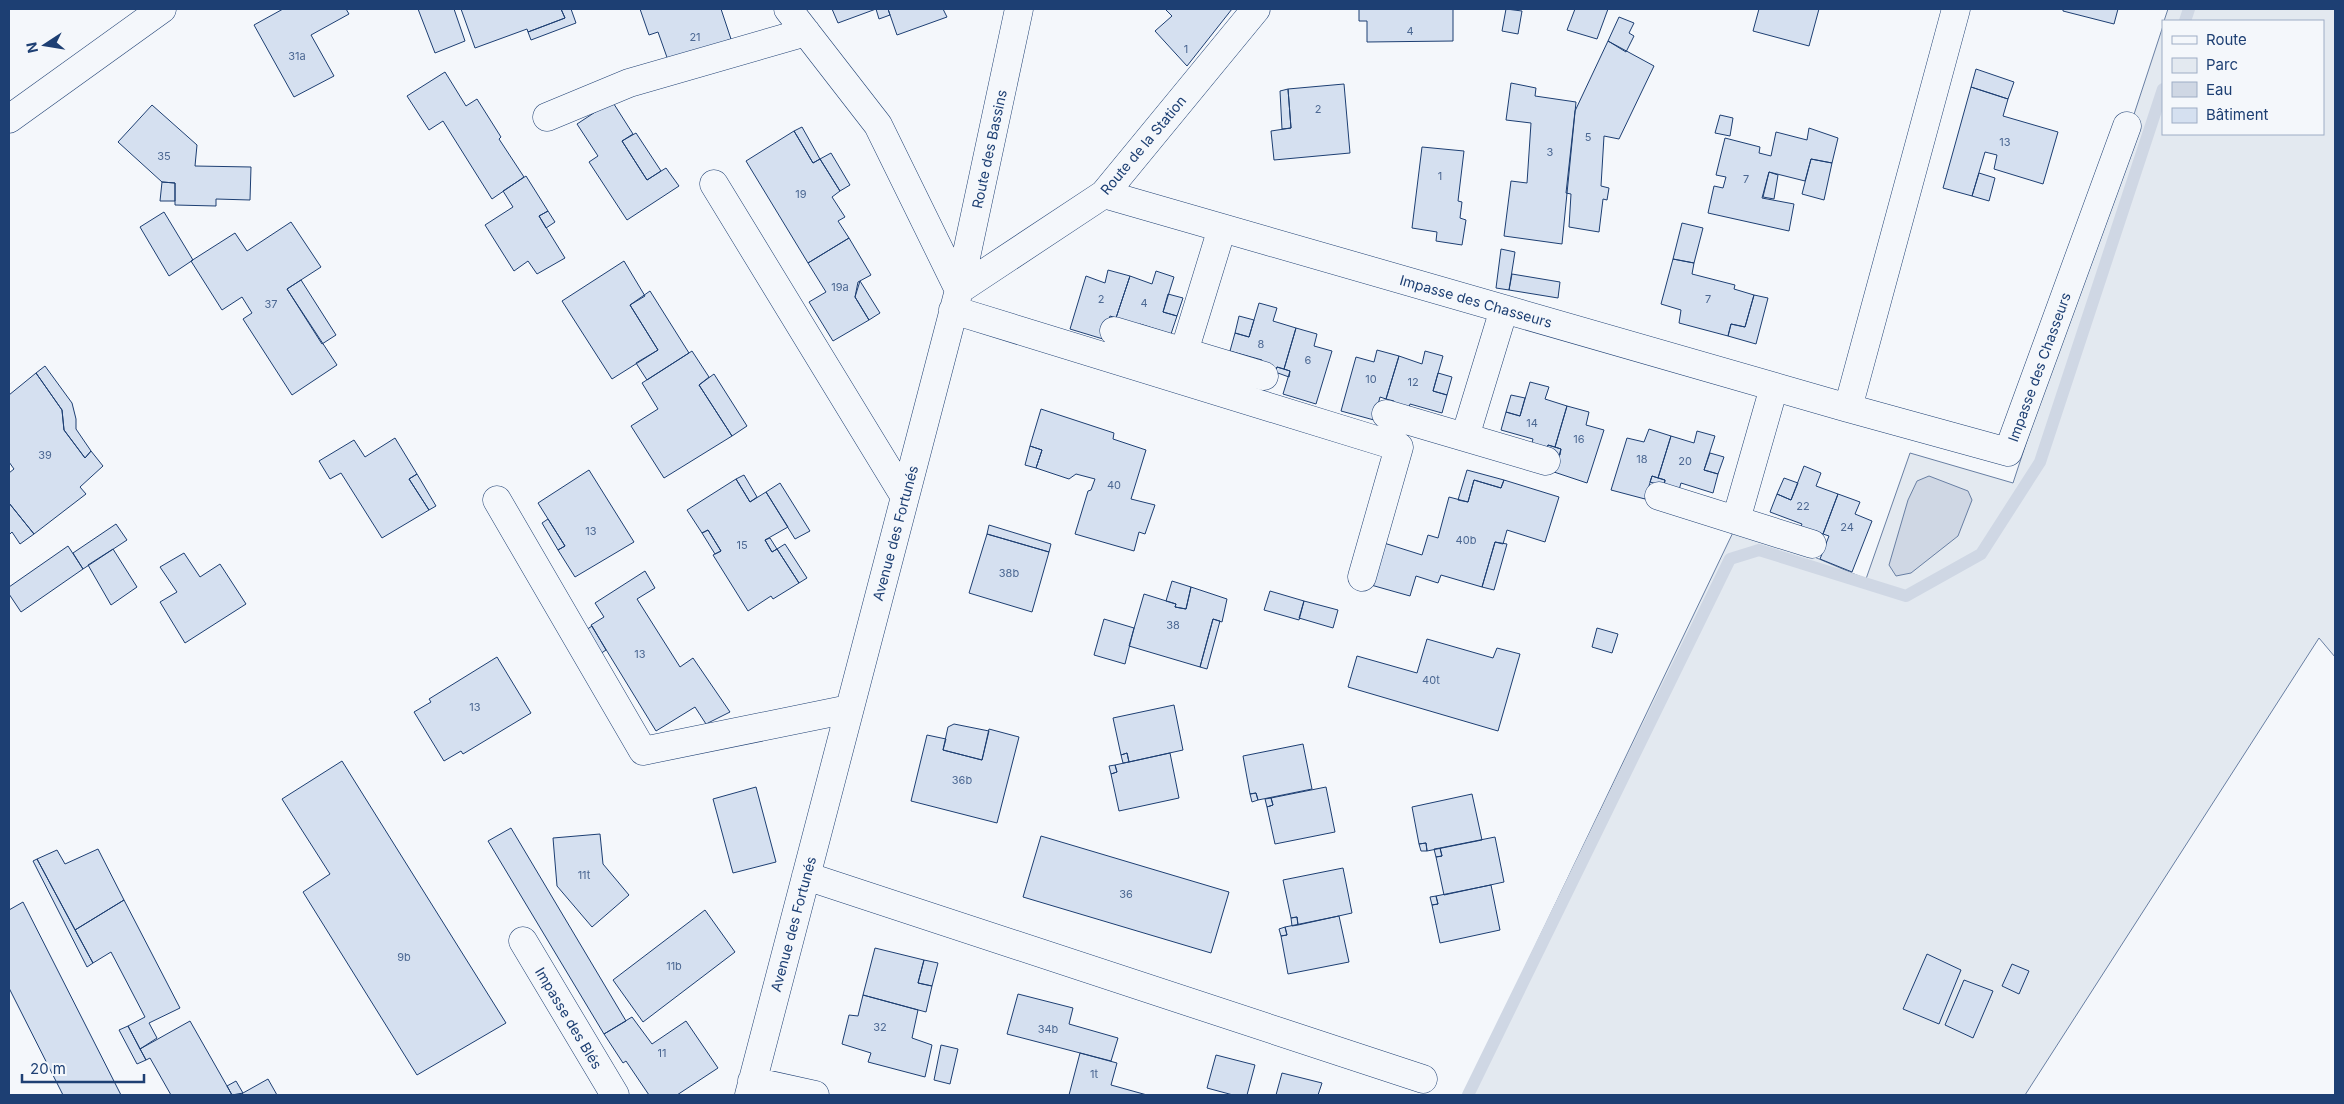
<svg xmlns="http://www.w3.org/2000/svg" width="2344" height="1104" font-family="Inter,sans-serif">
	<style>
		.green { fill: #e3e9f0; stroke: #687fa3 }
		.water { fill: #cfd7e4; stroke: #687fa3 }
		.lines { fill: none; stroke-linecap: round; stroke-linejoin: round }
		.stream { stroke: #cfd7e4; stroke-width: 12 }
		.building { fill: #d5e0f0; stroke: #1d3f73 }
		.street-casing { stroke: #1d3f73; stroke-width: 29 }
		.street { stroke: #f4f7fb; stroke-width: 28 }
		.labels { text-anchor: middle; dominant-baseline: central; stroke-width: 4; stroke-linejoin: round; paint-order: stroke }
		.number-label { font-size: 11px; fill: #4b6792 }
		.street-label { font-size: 14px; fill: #1d3f73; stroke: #f4f7fb }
	</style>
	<rect width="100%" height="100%" fill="#f4f7fb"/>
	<path class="green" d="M2168,9H2335V657L2319,638L2025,1095H1464L1737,524L1866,579L1910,453L2013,483L2163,26V134H2323V21H2164Z"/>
	<path class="water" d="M1929,476L1968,491L1972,500L1958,536L1911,573L1896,576L1889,565L1908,500L1917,481Z"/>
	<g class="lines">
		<path class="stream" d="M2185,21L2189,9
			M1468,1095L1730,559L1759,550L1906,596L1981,554L2040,462L2163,89"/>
	</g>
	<path class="building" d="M283,9H346L349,14L311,35L334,76L294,97L254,25Z
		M418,9H454L465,41L435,53Z
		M461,9H561L565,18L528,32L527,29L475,48Z
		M561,9H571L576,23L531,40L528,32L565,18Z
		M640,9H721L731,39L669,63L658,32L649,35Z
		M832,9H876L838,23Z
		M876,9H888L890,15L879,19Z
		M888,9H943L947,17L897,35Z
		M1165,9H1232L1187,66L1155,31L1172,16Z
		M1359,9H1453V41L1367,42V21H1359Z
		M1506,9L1522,11L1518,34L1502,31Z
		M1575,9H1608L1597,39L1567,30Z
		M1759,9H1819L1809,46L1753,31Z
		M2063,9H2118L2114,24L2063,11Z
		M1619,17L1634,23L1629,33L1634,36L1626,52L1608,41Z
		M1608,41L1654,66L1619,139L1604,136L1601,186L1609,188L1607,200L1603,199L1599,232L1569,227L1571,194L1566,193L1575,111Z
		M1976,69L2014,82L2008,99L1971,87Z
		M445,72L466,106L477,99L501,137L499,139L524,177L492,199L443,121L429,130L407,96Z
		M1511,83L1536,88L1535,96L1576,102L1562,244L1504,236L1511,181L1527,183L1531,123L1506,120Z
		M1344,84L1350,153L1274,160L1271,131L1291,128L1288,89Z
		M1971,87L2008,99L2003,116L2058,132L2043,184L1994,169L1997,155L1985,152L1972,196L1943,188Z
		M1288,89L1291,128L1282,129L1280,91Z
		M612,101L633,134L622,141L647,180L666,168L679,186L627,220L589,162L598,156L577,124Z
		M152,105L197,145L195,166L251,167L250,200L216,199V206L175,205V183L162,182L118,142Z
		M1720,115L1733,118L1730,136L1715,133Z
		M802,127L820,159L813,163L794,131Z
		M1809,128L1838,138L1832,163L1811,159L1805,181L1769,172L1762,198L1794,204L1789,231L1708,213L1714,186L1723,188L1726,177L1716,175L1725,138L1760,147L1759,153L1771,156L1776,132L1807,140Z
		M794,131L813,163L820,159L840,191L832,197L845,217L838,221L849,238L808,263L746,161Z
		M636,133L661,171L647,180L622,141Z
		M1422,147L1464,151L1458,201L1462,202L1460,218L1466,220L1462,245L1436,241L1437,232L1412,228Z
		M831,153L850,185L840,191L820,159Z
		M1811,159L1832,163L1824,200L1802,194Z
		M1769,172L1778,175L1774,199L1763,197Z
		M1979,173L1995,178L1989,201L1972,196Z
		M526,176L548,211L539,216L565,258L537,274L528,261L514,271L485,225L513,207L503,191Z
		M162,182L175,183V201H160Z
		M548,211L555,222L546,228L539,216Z
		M164,212L193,260L169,276L140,227Z
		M291,222L321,267L287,289L337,365L292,395L243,319L252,313L242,297L222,310L191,261L235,233L247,251Z
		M1682,223L1703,228L1694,263L1673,259Z
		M849,238L871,275L858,282L855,297L869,320L833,341L809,302L826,292L808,263Z
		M1501,249L1515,252L1509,290L1496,288Z
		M1673,259L1694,263L1692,274L1735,285L1734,289L1754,295L1745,327L1731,324L1728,336L1679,323L1681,310L1661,304Z
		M624,261L645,296L630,305L658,350L612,379L562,301Z
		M1108,270L1130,276L1116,318L1110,316L1103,339L1070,329L1086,276L1105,283Z
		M1156,271L1174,277L1163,312L1177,316L1171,334L1140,324L1137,331L1116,318L1130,276L1152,284Z
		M1512,274L1560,282L1558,298L1509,290Z
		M301,280L336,335L322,344L287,289Z
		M860,281L880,313L869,320L855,297Z
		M650,291L689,353L647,380L636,363L658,350L630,305Z
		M1168,294L1183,298L1177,316L1163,312Z
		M1754,295L1768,298L1756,344L1728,336L1731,324L1745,327Z
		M1259,303L1277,308L1273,321L1296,328L1284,369L1277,367L1275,372L1260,368L1262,360L1230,351L1235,333L1249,337Z
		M1239,316L1254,320L1249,337L1235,333Z
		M1296,328L1317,334L1314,346L1332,351L1316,404L1283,394L1290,371L1284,369Z
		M1377,350L1399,356L1386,399L1380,397L1374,420L1341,411L1356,357L1374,362Z
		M692,351L709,377L699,385L732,436L664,478L631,426L658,409L642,383Z
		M1425,351L1443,356L1433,391L1447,395L1442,413L1410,404L1408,411L1392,407L1394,401L1386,399L1399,356L1422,364Z
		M45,366L72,403L76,419V429L91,451L85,458L64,430L62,410L36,373Z
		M1277,367L1290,371L1289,377L1275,372Z
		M36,373L62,410L64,430L85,458L91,451L103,466L80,487L86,494L34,534L9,503V473L14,469L9,462V395Z
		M1438,373L1452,377L1447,395L1433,391Z
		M714,374L747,426L732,436L699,385Z
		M1530,382L1549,387L1545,399L1567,406L1555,447L1548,445L1546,451L1531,447L1533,439L1501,430L1506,412L1520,416Z
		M1511,395L1525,398L1520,416L1506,412Z
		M1567,406L1589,412L1586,425L1604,430L1587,483L1554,472L1561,449L1555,447Z
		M1041,409L1114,433L1113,439L1146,450L1131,499L1155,505L1145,534L1139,532L1134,551L1075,534L1088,491L1091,490L1095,479L1076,474L1069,479L1036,468L1042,450L1030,446Z
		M1649,429L1671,436L1658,478L1652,476L1645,499L1611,490L1627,438L1644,442Z
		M1697,431L1715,436L1704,470L1718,474L1713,493L1681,483L1679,490L1664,486L1665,480L1658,478L1671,436L1694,443Z
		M395,438L417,474L409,479L429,510L382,538L341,473L330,479L319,461L354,440L365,457Z
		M1548,445L1561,449L1560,455L1546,451Z
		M1030,446L1042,450L1036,468L1025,465Z
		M1710,453L1724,457L1718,474L1704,470Z
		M1804,466L1821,473L1816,486L1838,494L1823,534L1816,531L1814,537L1799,531L1802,524L1770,512L1777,494L1791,500Z
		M589,470L634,542L575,577L558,550L565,546L538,503Z
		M1467,470L1504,480L1501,488L1474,480L1468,502L1458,500Z
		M417,474L436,506L429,510L409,479Z
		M744,475L757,497L750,502L736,479Z
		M1652,476L1665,480L1664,486L1650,482Z
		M1784,478L1798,483L1791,500L1777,494Z
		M736,479L750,502L766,492L788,527L765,540L772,552L777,549L799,583L773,599L771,596L748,611L713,555L721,551L708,530L702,533L687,510Z
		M1474,480L1501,488L1504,480L1559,497L1545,542L1507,530L1503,544L1495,542L1482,587L1441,575L1438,583L1416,576L1410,596L1371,585L1384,543L1422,555L1428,535L1438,538L1449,497L1468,502Z
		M780,483L810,531L795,539L766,492Z
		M1838,494L1860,502L1855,514L1872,521L1852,572L1820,559L1829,536L1823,534Z
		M9,503L34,534L20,544L12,532L9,535Z
		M548,519L565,546L558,550L542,523Z
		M116,524L127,540L83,569L73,553Z
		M989,525L1051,544L1049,552L987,534Z
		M708,530L721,551L715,554L702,533Z
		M987,534L1049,552L1032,612L969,593Z
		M770,538L777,549L772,552L765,540Z
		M1495,542L1507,544L1494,590L1482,587Z
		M785,544L807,578L799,583L777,549Z
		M68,546L83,569L21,612L9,594V587Z
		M113,549L137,587L111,605L88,565Z
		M184,553L200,577L220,564L246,604L185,643L160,602L177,592L160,567Z
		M645,571L655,588L637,599L680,667L693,658L730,712L706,724L695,707L656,731L591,625L604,617L595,603Z
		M1172,581L1191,587L1186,609L1175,607L1176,604L1166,601Z
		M1191,587L1227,599L1222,622L1213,619L1200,667L1129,646L1144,594L1176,604L1175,607L1186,609Z
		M1270,591L1304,601L1299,620L1264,610Z
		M1304,601L1338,610L1333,628L1299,618Z
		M1104,619L1134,628L1125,664L1094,655Z
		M1213,619L1220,621L1207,669L1200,667Z
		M592,626L606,650L600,654L586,630Z
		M1597,628L1618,634L1612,653L1592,647Z
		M1427,639L1493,658L1497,648L1520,654L1498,731L1348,687L1357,656L1417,673Z
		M497,657L531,713L463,754L461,751L444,761L414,712L431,702L429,699Z
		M1174,705L1183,750L1129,762L1127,753L1121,755L1113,718Z
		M954,724L989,731L982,760L943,750L948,727Z
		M989,729L1019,737L997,823L911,801L927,735L946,739L943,750L982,760Z
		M1303,744L1312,789L1258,800L1256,793L1250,794L1243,756Z
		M1127,753L1129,762L1123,763L1121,755Z
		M1170,753L1179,798L1119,811L1111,774L1117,772L1115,765Z
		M342,761L506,1023L417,1075L303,892L330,874L282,799Z
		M1115,765L1117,772L1111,774L1109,766Z
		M756,787L776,862L733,873L713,799Z
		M1326,787L1335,832L1275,844L1267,807L1273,805L1271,798Z
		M1256,793L1258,800L1252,802L1250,794Z
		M1472,794L1482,840L1427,851L1426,843L1419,844L1412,807Z
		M1271,798L1273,805L1267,807L1265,799Z
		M511,828L626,1021L604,1034L488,841Z
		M600,834L603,864L629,895L592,927L557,886L553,838Z
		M1041,836L1229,892L1211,953L1023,897Z
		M1495,837L1504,882L1444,895L1436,857L1442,856L1440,848Z
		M1426,843L1427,851H1421L1419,844Z
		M1440,848L1442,856L1436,857L1434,849Z
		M98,849L124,900L75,930L37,859L57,850L65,864Z
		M37,859L93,963L87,967L33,861Z
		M1343,868L1352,913L1298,925L1297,917L1291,918L1283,880Z
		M1491,885L1500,930L1440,943L1432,905L1438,904L1436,896Z
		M1436,896L1438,904L1432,905L1430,897Z
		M124,900L180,1008L149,1023L157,1038L140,1049L128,1026L145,1017L111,952L93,963L75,930Z
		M23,902L121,1095H63L9,988V910Z
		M705,910L735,952L643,1022L613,980Z
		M1339,916L1349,962L1288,974L1281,936L1287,935L1285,927Z
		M1297,917L1298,925L1292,926L1291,918Z
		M1285,927L1287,935L1281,936L1279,929Z
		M875,948L924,960L918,983L932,986L926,1012L863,995Z
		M1927,954L1961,970L1939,1024L1903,1009Z
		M924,960L938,963L932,986L918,983Z
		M2012,964L2029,971L2019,994L2002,986Z
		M1964,980L1993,991L1973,1038L1945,1025Z
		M1018,994L1073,1008L1069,1024L1118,1038L1111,1061L1007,1034Z
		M863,995L918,1010L912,1038L932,1045L925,1077L868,1062L871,1053L842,1044L849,1015L858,1016Z
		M632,1017L652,1044L686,1021L718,1068L677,1095H649L626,1061L623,1063L604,1034Z
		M190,1021L227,1086L232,1095H171L150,1058L146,1060L140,1049Z
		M128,1026L146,1060L137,1064L119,1030Z
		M941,1045L958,1049L950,1084L934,1080Z
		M1080,1053L1117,1063L1111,1085L1147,1095H1069Z
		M1216,1055L1255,1065L1247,1095H1233L1207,1088Z
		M1282,1073L1322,1083L1318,1095H1276Z
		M268,1079L277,1095H240L243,1093Z
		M236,1081L243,1093L232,1095L227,1086Z"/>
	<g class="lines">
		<g class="street-casing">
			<path id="street" d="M547,117L629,83L806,32
				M9,119L162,9
				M714,184L905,497
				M1104,194L1848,408L1956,9
				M959,290L1104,194L1256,9
				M959,290L1019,9
				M953,310L1399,447L1362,577
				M1114,331L1264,376
				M1184,352L1222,228
				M1848,408L2008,452L2127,126
				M1386,414L1546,461
				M1465,437L1504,309
				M1659,496L1812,544
				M497,500L643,751L849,709
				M1736,520L1774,387
				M806,876L1423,1079
				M523,941L615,1095
				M752,1081L815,1095
				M749,1095L959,290L878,125L788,9"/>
		</g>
		<use href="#street" class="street"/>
	</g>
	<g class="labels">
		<g class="number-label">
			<text x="1410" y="31">4</text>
			<text x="695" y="37">21</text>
			<text x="1186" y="49">1</text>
			<text x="297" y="56">31a</text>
			<text x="1318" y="109">2</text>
			<text x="1588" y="137">5</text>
			<text x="2005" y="142">13</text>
			<text x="1550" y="152">3</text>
			<text x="164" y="156">35</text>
			<text x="1440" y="176">1</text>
			<text x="1746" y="179">7</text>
			<text x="801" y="194">19</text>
			<text x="840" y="287">19a</text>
			<text x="1101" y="299">2</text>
			<text x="1708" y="299">7</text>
			<text x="1144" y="303">4</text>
			<text x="271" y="304">37</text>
			<text x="1261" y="344">8</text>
			<text x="1308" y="360">6</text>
			<text x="1371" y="379">10</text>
			<text x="1413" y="382">12</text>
			<text x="1532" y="423">14</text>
			<text x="1579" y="439">16</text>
			<text x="45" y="455">39</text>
			<text x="1642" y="459">18</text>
			<text x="1685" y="461">20</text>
			<text x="1114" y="485">40</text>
			<text x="1803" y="506">22</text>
			<text x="1847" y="527">24</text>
			<text x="591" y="531">13</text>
			<text x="1466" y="540">40b</text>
			<text x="742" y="545">15</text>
			<text x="1009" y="573">38b</text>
			<text x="1173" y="625">38</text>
			<text x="640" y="654">13</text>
			<text x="1431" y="680">40t</text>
			<text x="475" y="707">13</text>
			<text x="962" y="780">36b</text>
			<text x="584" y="875">11t</text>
			<text x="1126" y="894">36</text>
			<text x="404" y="957">9b</text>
			<text x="674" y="966">11b</text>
			<text x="880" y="1027">32</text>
			<text x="1048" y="1029">34b</text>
			<text x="662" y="1053">11</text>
			<text x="1094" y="1074">1t</text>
		</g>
		<g class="street-label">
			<text transform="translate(1143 145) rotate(-50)">Route de la Station</text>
			<text transform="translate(989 149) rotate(-78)">Route des Bassins</text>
			<text transform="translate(1476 301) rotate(16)">Impasse des Chasseurs</text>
			<text transform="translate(2039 367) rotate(-70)">Impasse des Chasseurs</text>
			<text transform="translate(895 533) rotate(-75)">Avenue des Fortunés</text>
			<text transform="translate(793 924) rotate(-75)">Avenue des Fortunés</text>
			<text transform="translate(569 1018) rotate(59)">Impasse des Blés</text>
		</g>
	</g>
	<rect width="2344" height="1104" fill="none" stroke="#1d3f73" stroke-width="20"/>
	<rect x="2162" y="20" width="162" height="115" fill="#f4f7fb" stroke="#9eadc5"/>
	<rect x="2172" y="36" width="25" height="8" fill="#f4f7fb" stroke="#9eadc5"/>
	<text x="2206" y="45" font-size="15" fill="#1d3f73">Route</text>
	<rect x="2172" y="58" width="25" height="15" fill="#e3e9f0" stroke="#9eadc5"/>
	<text x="2206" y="70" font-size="15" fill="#1d3f73">Parc</text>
	<rect x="2172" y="82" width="25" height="15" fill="#cfd7e4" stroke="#9eadc5"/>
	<text x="2206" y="95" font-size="15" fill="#1d3f73">Eau</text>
	<rect x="2172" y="108" width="25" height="15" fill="#d5e0f0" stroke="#9eadc5"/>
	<text x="2206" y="120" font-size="15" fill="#1d3f73">Bâtiment</text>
	<g transform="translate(45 45) rotate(258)" stroke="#f4f7fb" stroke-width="4" paint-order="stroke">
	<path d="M0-4L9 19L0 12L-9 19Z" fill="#1d3f73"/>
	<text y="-8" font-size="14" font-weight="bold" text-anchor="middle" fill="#1d3f73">N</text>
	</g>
	<path d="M22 1074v8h122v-8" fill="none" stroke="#1d3f73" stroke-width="2.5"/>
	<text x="30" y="1074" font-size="15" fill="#1d3f73" stroke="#f4f7fb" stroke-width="4" paint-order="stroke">20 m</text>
</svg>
